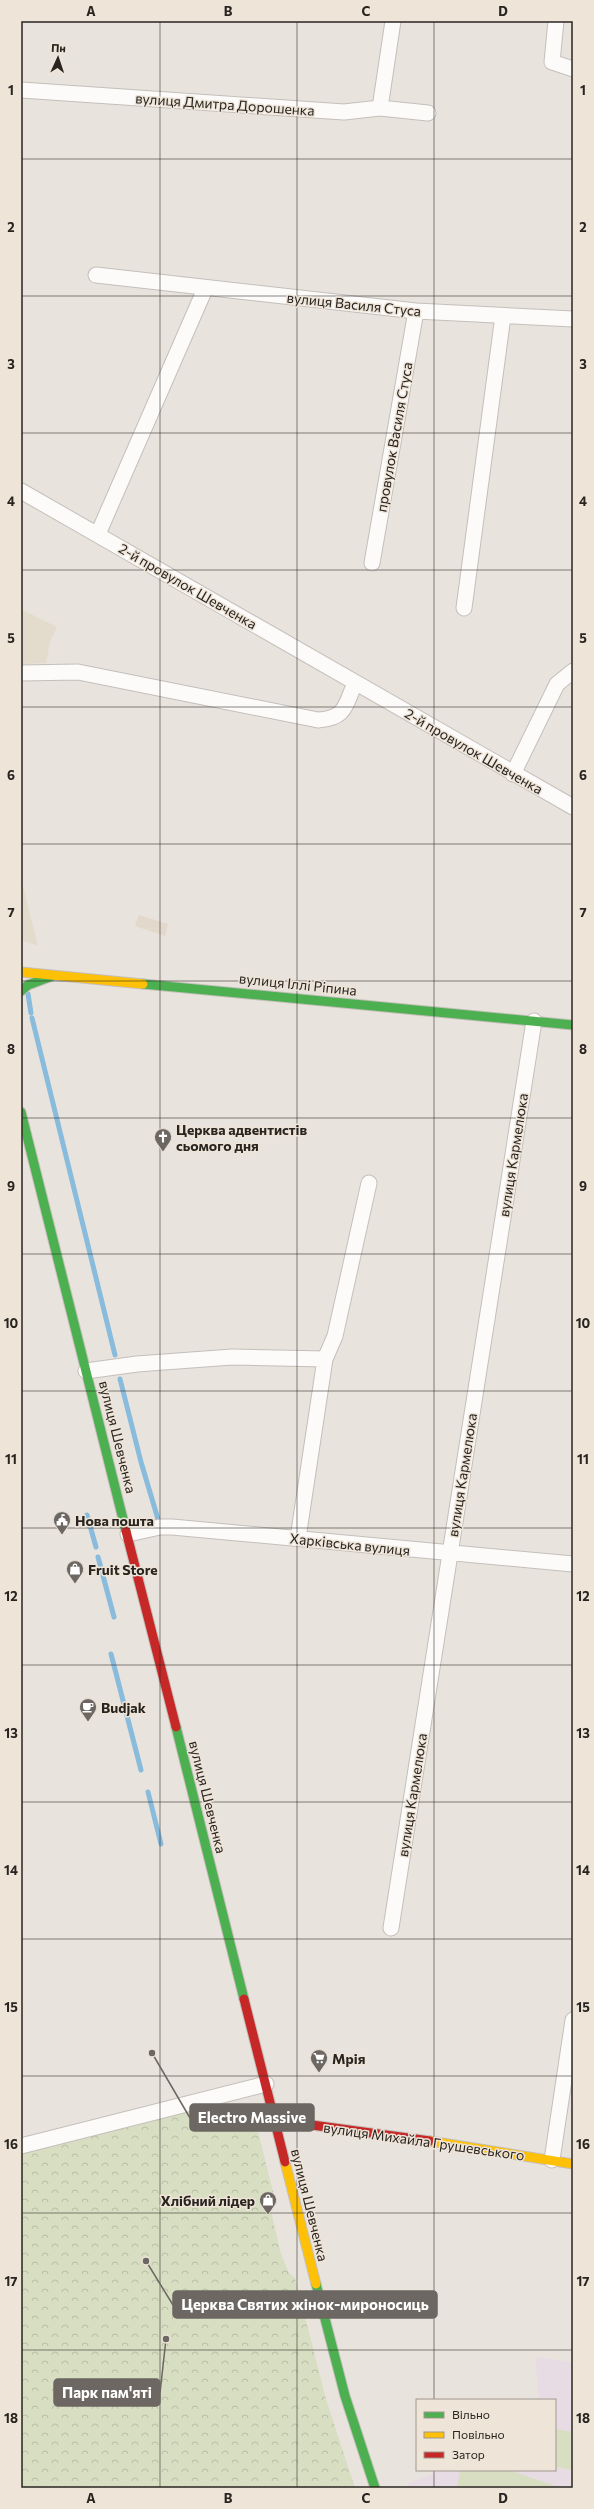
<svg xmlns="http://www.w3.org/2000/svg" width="594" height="2509" font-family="Commissioner,sans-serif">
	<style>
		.commercial { fill: #e3dbcc }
		.built { fill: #e3d8cc }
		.education { fill: #e7dce4 }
		.park { fill: url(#park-crowns) }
		.pitch { fill: #d8dec1 }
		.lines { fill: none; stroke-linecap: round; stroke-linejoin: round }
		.stream { stroke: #88bbdc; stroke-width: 5 }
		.street-casing { stroke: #c4bfba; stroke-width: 17 }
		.fast-casing { stroke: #c4bfba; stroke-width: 11 }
		.slow-casing { stroke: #c4bfba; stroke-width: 11 }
		.jam-casing { stroke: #c4bfba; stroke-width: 11 }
		.street { stroke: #fcfbfa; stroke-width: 15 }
		.fast { stroke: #4caf50; stroke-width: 9 }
		.slow { stroke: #ffc107; stroke-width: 9 }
		.jam { stroke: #c62828; stroke-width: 9 }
		.grid { fill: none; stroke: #282420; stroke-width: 1; stroke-opacity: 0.55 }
		.labels { text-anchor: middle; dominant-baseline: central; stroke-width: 3; stroke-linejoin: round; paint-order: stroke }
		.street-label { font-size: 14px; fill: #282420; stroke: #eee4d8 }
		.poi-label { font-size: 14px; font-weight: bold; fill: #282420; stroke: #eee4d8; text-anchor: start }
		.leader { fill: none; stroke: #6c6762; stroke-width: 1.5 }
		.callout-dot { fill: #6c6762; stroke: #eee4d8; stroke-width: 1.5 }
		.callout { fill: #6c6762; stroke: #6c6762; stroke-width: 1.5 }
		.callout-label { font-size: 15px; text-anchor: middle; font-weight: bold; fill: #fff }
		.neatline { fill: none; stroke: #282420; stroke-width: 1.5 }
		.grid-label { font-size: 13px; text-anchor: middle; font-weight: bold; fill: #282420 }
	</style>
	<defs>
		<pattern id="park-crowns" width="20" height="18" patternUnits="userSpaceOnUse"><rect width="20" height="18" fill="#d8dec1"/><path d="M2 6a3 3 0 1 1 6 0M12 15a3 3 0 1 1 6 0" fill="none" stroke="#b9bea6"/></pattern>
	</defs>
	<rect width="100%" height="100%" fill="#e9e3dd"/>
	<path class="commercial" d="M21,609L57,627L50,641L46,663L21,664Z
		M21,878L38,946L21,940Z"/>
	<path class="built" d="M139,915L168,924L165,936L135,926Z"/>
	<path class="education" d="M535,2357L573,2362V2488H410L408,2483L443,2470H555V2400H539Z"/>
	<path class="park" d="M224,2106L246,2114L257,2127L274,2196L270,2207L281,2254L289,2273L295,2278L326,2399L355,2488H21V2154L201,2108Z"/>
	<path class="pitch" d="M555,2429L573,2432V2470L555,2467Z
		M460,2470H509L561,2488H457Z"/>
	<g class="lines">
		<path class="stream" d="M28,994L31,1013
			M32,1018L115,1355
			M120,1379L141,1462L160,1526
			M87,1515L96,1547
			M98,1557L114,1617
			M111,1654L141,1770
			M148,1792L161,1844"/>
		<g class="street-casing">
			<path id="street" d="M556,21L552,62L573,69
				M21,90L344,112L380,108L428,113
				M380,108L393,21
				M96,275L416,311L573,319
				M21,491L573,807
				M98,534L205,289
				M372,563L416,311
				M464,608L503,316
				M21,673L78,672L318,720C346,718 345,706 355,683
				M513,774L557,684L573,671
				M86,1371L137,1364L232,1357L325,1359
				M128,1534L160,1527H172L573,1564
				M298,1538L325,1359L335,1336L369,1183
				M391,1928L534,1021
				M21,2146L266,2084
				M552,2160L573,2020"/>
		</g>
		<g class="fast-casing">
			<path id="fast" d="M143,984L573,1025
				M21,991L28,985L52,976
				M21,1112L126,1531
				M176,1727L244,1999
				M316,2284L345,2396L375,2488"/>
		</g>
		<g class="slow-casing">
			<path id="slow" d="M21,972L143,984
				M430,2141L573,2164
				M285,2162L316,2284"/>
		</g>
		<g class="jam-casing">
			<path id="jam" d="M126,1531L176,1727
				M244,1999L285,2162
				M275,2120L430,2141"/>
		</g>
		<use href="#street" class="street"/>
		<use href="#fast" class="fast"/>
		<use href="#slow" class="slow"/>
		<use href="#jam" class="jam"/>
	</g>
	<path class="grid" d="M160,21V2488M297,21V2488M434,21V2400M21,159H573M21,296H573M21,433H573M21,570H573M21,707H573M21,844H573M21,981H573M21,1118H573M21,1254H573M21,1391H573M21,1528H573M21,1665H573M21,1802H573M21,1939H573M21,2076H573M21,2213H573M21,2350H573M434,2470V2488"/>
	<defs>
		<g id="church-pin" transform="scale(0.9)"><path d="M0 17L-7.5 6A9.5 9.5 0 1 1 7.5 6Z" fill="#6c6762" stroke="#eee4d8"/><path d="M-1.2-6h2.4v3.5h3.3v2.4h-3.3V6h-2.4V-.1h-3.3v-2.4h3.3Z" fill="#fff"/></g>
		<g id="civic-pin" transform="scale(0.9)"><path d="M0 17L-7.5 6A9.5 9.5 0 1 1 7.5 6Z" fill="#6c6762" stroke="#eee4d8"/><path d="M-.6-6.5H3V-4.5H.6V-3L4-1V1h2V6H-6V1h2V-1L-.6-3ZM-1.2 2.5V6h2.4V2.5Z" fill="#fff"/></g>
		<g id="shop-pin" transform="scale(0.9)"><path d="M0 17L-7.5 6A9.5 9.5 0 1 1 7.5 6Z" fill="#6c6762" stroke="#eee4d8"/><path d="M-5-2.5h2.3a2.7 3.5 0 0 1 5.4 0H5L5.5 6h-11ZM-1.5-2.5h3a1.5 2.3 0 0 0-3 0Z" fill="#fff"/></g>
		<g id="cafe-pin" transform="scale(0.9)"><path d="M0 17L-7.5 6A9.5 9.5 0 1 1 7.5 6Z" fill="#6c6762" stroke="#eee4d8"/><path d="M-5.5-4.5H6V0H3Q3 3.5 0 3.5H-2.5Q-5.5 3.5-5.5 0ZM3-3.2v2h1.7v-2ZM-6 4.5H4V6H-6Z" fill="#fff"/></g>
		<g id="supermarket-pin" transform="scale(0.9)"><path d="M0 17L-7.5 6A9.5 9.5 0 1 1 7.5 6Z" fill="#6c6762" stroke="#eee4d8"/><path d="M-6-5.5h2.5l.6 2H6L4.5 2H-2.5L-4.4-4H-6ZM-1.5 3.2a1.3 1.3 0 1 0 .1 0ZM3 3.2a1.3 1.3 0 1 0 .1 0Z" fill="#fff"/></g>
	</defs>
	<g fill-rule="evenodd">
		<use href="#church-pin" x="163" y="1137"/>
		<use href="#civic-pin" x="62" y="1520"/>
		<use href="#shop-pin" x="75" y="1569"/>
		<use href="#cafe-pin" x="88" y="1707"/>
		<use href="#supermarket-pin" x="319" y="2058"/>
		<use href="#shop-pin" x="268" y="2200"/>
	</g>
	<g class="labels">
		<g class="street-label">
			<text transform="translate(225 104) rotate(4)">вулиця Дмитра Дорошенка</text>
			<text transform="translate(354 304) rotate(6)">вулиця Василя Стуса</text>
			<text transform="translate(394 437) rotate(-80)">провулок Василя Стуса</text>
			<text transform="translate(188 586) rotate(30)">2-й провулок Шевченка</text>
			<text transform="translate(474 751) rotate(30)">2-й провулок Шевченка</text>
			<text transform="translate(298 984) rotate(6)">вулиця Іллі Ріпина</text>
			<text transform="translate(513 1155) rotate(-81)">вулиця Кармелюка</text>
			<text transform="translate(118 1437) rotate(76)">вулиця Шевченка</text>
			<text transform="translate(462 1475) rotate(-81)">вулиця Кармелюка</text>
			<text transform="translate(350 1544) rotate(6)">Харківська вулиця</text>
			<text transform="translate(412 1795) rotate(-81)">вулиця Кармелюка</text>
			<text transform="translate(208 1797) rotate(76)">вулиця Шевченка</text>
			<text transform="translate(424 2141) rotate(8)">вулиця Михайла Грушевського</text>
			<text transform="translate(310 2205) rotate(76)">вулиця Шевченка</text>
		</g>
		<g class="poi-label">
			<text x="176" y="1129">Церква адвентистів<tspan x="176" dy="16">сьомого дня</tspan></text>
			<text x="75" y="1520">Нова пошта</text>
			<text x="88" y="1569">Fruit Store</text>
			<text x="101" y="1707">Budjak</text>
			<text x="332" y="2058">Мрія</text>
			<text x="255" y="2200" text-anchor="end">Хлібний лідер</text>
		</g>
	</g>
	<path class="leader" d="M152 2053L190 2118M146 2261L173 2305M166 2339L160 2393"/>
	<g class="callout-dot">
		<circle cx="152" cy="2053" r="4"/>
		<circle cx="146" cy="2261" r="4"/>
		<circle cx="166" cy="2339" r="4"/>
	</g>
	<g class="callout">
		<rect x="190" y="2104" width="124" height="27" rx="4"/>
		<rect x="173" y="2291" width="264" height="27" rx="4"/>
		<rect x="54" y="2379" width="106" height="27" rx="4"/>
	</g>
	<g class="callout-label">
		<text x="252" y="2123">Electro Massive</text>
		<text x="305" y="2310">Церква Святих жінок-мироносиць</text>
		<text x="107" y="2398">Парк пам'яті</text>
	</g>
	<rect width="594" height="2509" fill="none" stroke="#eee4d8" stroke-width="44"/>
	<rect x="416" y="2399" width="140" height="72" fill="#eee4d8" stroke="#9f978e"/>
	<rect x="424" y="2412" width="20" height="6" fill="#4caf50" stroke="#9f978e"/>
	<text x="452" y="2419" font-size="12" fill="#282420">Вільно</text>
	<rect x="424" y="2432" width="20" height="6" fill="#ffc107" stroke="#9f978e"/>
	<text x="452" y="2439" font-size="12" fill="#282420">Повільно</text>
	<rect x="424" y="2452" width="20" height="6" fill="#c62828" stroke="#9f978e"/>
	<text x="452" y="2459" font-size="12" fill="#282420">Затор</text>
	<g transform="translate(58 58) rotate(3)" stroke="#eee4d8" stroke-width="3" paint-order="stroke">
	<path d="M0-3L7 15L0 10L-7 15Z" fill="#282420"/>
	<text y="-6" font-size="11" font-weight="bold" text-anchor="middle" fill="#282420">Пн</text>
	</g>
	<rect x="22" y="22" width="550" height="2465" class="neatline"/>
	<g class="grid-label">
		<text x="91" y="16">A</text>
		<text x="228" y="16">B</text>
		<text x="366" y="16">C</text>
		<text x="503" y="16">D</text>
		<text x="11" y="95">1</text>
		<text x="583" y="95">1</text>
		<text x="11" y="232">2</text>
		<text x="583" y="232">2</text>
		<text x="11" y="369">3</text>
		<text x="583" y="369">3</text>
		<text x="11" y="506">4</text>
		<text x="583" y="506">4</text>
		<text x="11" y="643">5</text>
		<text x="583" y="643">5</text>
		<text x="11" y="780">6</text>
		<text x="583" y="780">6</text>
		<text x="11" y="917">7</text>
		<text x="583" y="917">7</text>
		<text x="11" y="1054">8</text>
		<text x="583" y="1054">8</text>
		<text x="11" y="1191">9</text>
		<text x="583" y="1191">9</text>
		<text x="11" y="1328">10</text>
		<text x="583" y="1328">10</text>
		<text x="11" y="1464">11</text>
		<text x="583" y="1464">11</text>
		<text x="11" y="1601">12</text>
		<text x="583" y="1601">12</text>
		<text x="11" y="1738">13</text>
		<text x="583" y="1738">13</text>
		<text x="11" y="1875">14</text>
		<text x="583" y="1875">14</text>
		<text x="11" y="2012">15</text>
		<text x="583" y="2012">15</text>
		<text x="11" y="2149">16</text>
		<text x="583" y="2149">16</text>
		<text x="11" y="2286">17</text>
		<text x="583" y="2286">17</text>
		<text x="11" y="2423">18</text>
		<text x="583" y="2423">18</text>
		<text x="91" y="2503">A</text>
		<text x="228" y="2503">B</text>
		<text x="366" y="2503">C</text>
		<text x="503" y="2503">D</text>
	</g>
</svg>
